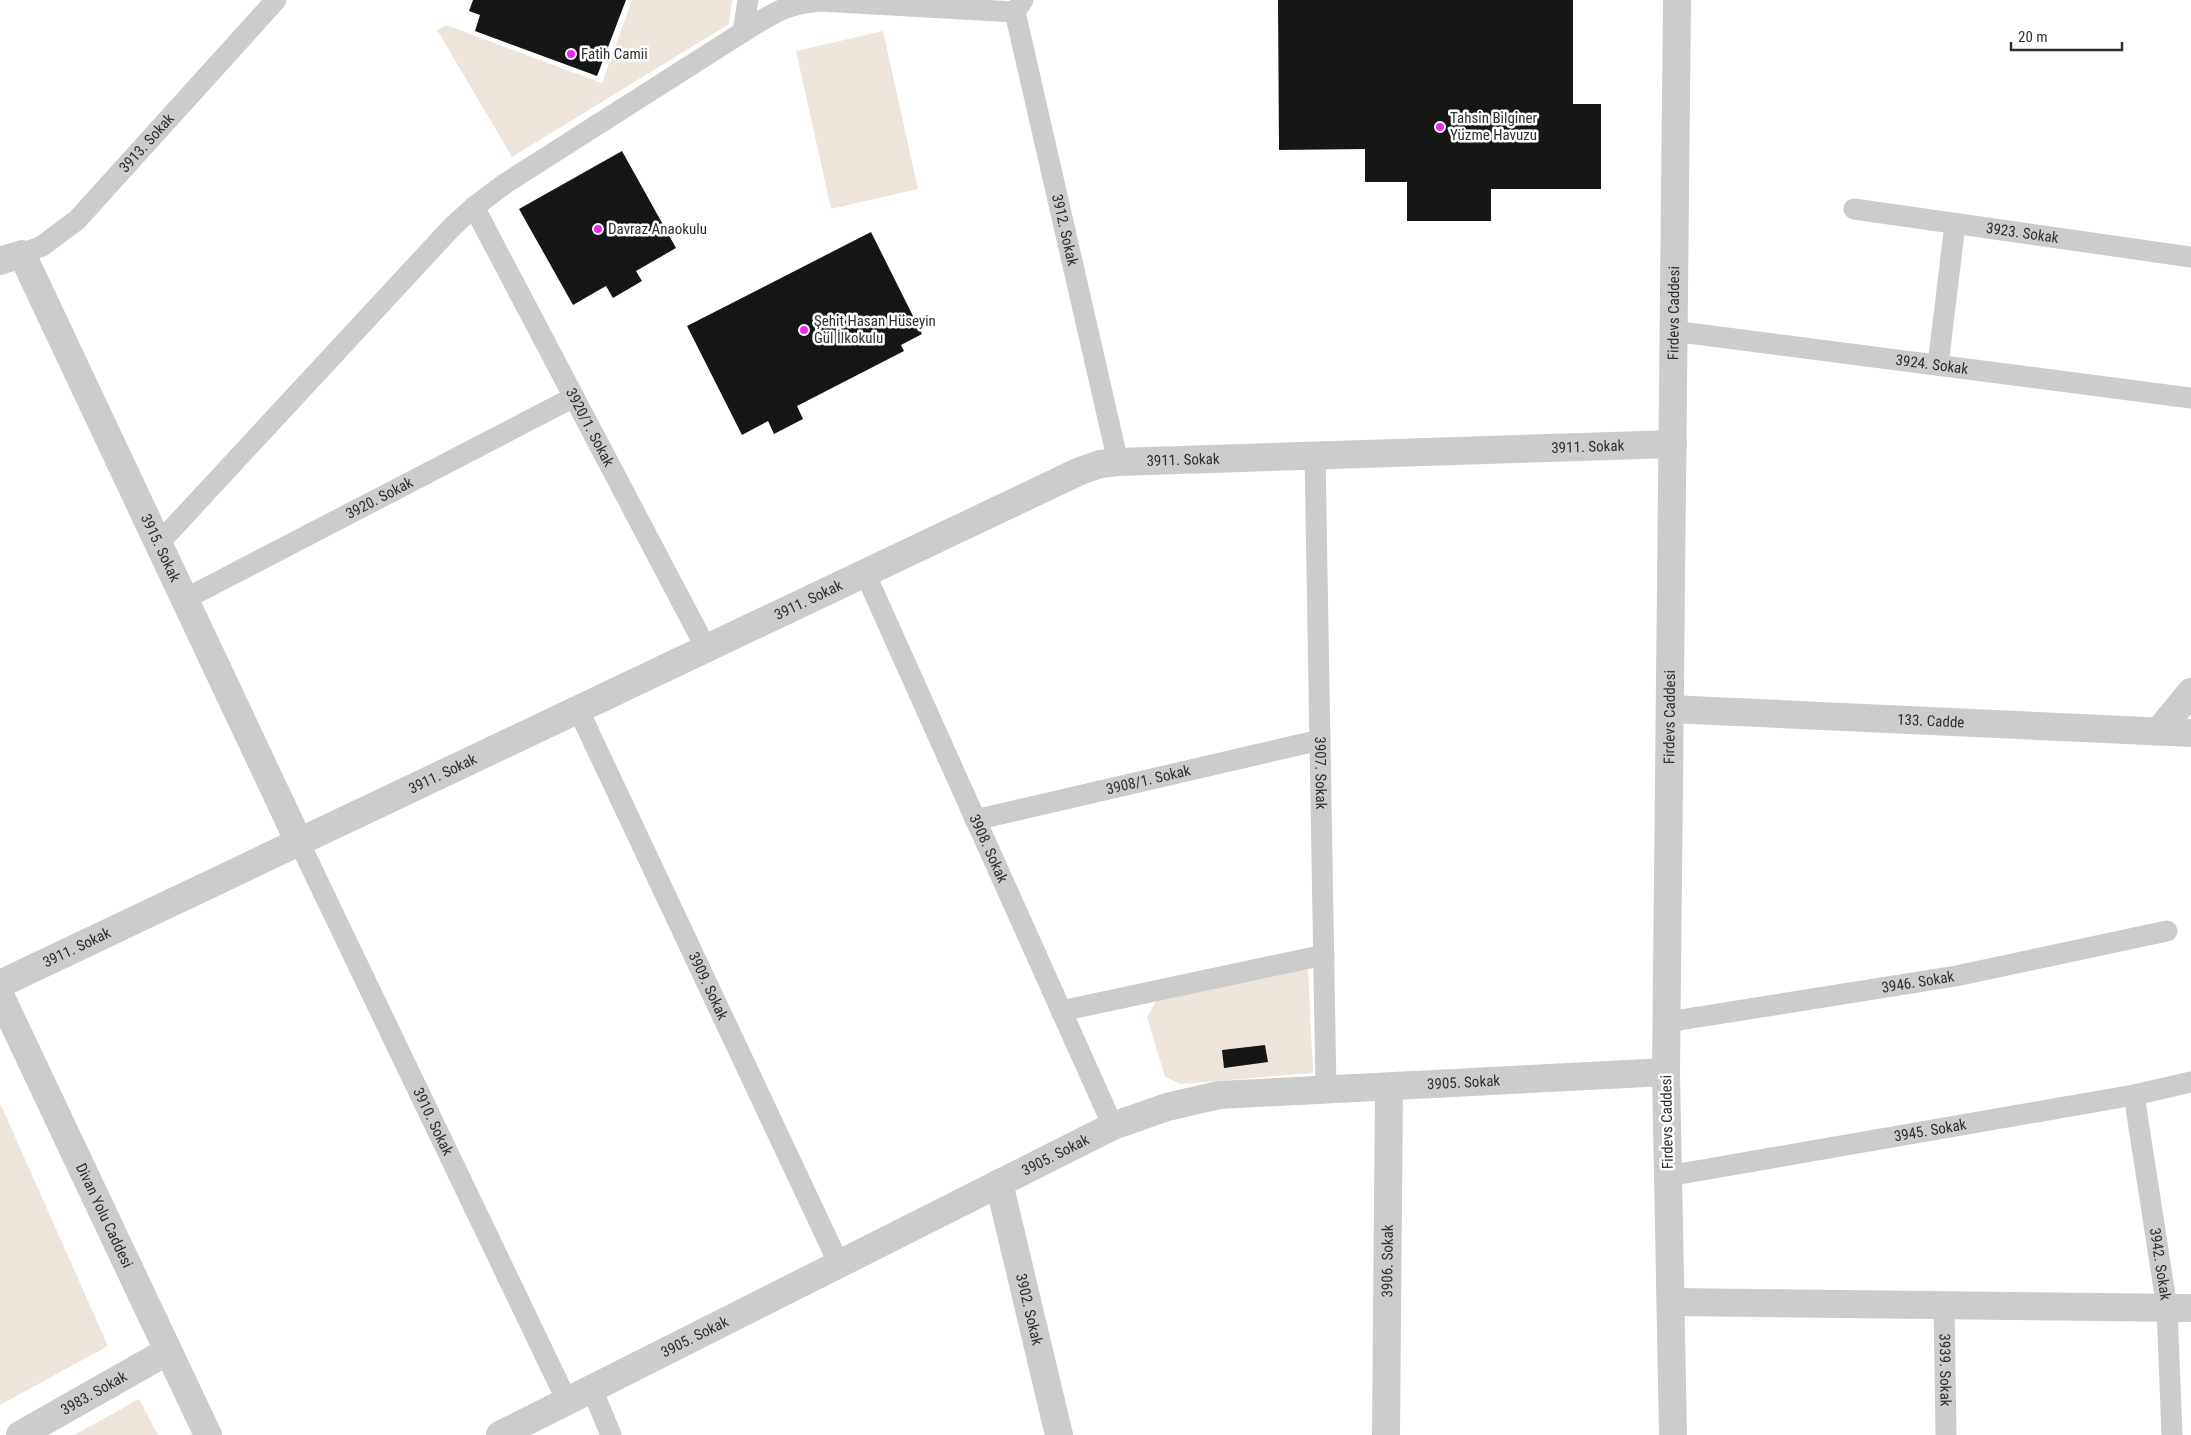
<svg xmlns="http://www.w3.org/2000/svg" width="2191" height="1435" font-family="'Roboto Condensed',sans-serif">
	<style>
		.green { fill: #ede5db }
		.building { fill: #161616 }
		.lines { fill: none; stroke-linecap: round; stroke-linejoin: round }
		.service { stroke: #ccc; stroke-width: 21 }
		.minor { stroke: #ccc; stroke-width: 28 }
		.tertiary { stroke: #ccc; stroke-width: 28 }
		.poi-dot { fill: #f026ef; stroke: #fff; stroke-width: 2 }
		.labels { text-anchor: middle; dominant-baseline: central; stroke-width: 5; stroke-linejoin: round; paint-order: stroke }
		.poi-label { font-size: 15px; fill: #2f2f2f; stroke: #fff; text-anchor: start }
		.street-label { font-size: 15px; fill: #2f2f2f; stroke: #fff }
	</style>
	<rect width="100%" height="100%" fill="#fff"/>
	<path class="green" d="M632,0H732L729,24L512,157L437,30L446,25L602,83Z
		M883,31L918,189L831,209L796,51Z
		M1308,969L1313,1073L1180,1084L1165,1077L1147,1017L1156,1001Z
		M0,1103L108,1346L0,1405Z
		M139,1399L158,1435H74Z"/>
	<path class="building" d="M473,0H626L597,76L475,31L480,15L469,11Z
		M1278,0H1573V104H1601V189H1491V221H1407V182H1365V149L1279,150Z
		M622,151L676,248L636,271L642,281L613,298L606,286L573,305L519,209Z
		M871,232L922,334L901,345L904,351L797,406L803,419L774,434L768,421L742,435L687,326Z
		M1265,1045L1268,1062L1224,1068L1222,1050Z"/>
	<g class="lines">
		<g class="service">
			<path d="M748,0L743,32C772,14 785,4 820,1L1015,12"/>
			<path id="s1" d="M1023,0L1015,12L1118,462"/>
			<path id="s2" d="M474,207L706,648"/>
			<path id="s3" d="M1854,209L2191,257"/>
			<path id="s4" d="M22,254L42,246L77,220L276,0"/>
			<path id="s5" d="M1673,331L2191,398"/>
			<path d="M1938,365L1955,224"/>
			<path id="s6" d="M1315,455L1326,1090"/>
			<path d="M159,543L452,227L474,207L506,183L743,32"/>
			<path id="s7" d="M865,573L1113,1126"/>
			<path id="s8" d="M185,599L574,397"/>
			<path id="s9" d="M578,709L839,1264"/>
			<path id="s10" d="M975,820L1320,740"/>
			<path id="s11" d="M299,842L567,1401"/>
			<path d="M1061,1011L1324,955"/>
			<path id="s12" d="M1667,1022L1956,976L2167,931"/>
			<path id="s13" d="M2134,1095L2167,1308L2172,1435"/>
			<path id="s14" d="M1668,1176L2134,1095L2191,1082"/>
			<path id="s15" d="M1944,1305L1946,1435"/>
			<path d="M592,1389L611,1435"/>
		</g>
		<g class="minor">
			<path id="s16" d="M0,261L22,254L299,842"/>
			<path id="s17" d="M1670,709L2191,733"/>
			<path d="M2159,731L2191,692"/>
			<path id="s18" d="M0,984L1080,471L1100,464L1118,462L1673,444"/>
			<path id="s19" d="M999,1183L1059,1435"/>
			<path d="M1671,1302L2191,1308"/>
			<path id="s20" d="M20,1435L168,1351"/>
			<path id="s21" d="M500,1435L1113,1126L1167,1107L1219,1095L1666,1072"/>
			<path id="s22" d="M1386,1435L1389,1087"/>
		</g>
		<g class="tertiary">
			<path id="s23" d="M0,995L208,1435"/>
			<path id="s24" d="M1673,1435L1666,1072L1677,0"/>
		</g>
	</g>
	<g class="poi-dot">
		<circle cx="571" cy="54" r="5"/>
		<circle cx="1440" cy="127" r="5"/>
		<circle cx="598" cy="229" r="5"/>
		<circle cx="804" cy="330" r="5"/>
	</g>
	<g class="labels">
		<g class="poi-label">
			<text x="581" y="54">Fatih Camii</text>
			<text x="1450" y="118">Tahsin Bilginer<tspan x="1450" dy="17">Yüzme Havuzu</tspan></text>
			<text x="608" y="229">Davraz Anaokulu</text>
			<text x="814" y="321">Şehit Hasan Hüseyin<tspan x="814" dy="17">Gül İlkokulu</tspan></text>
		</g>
		<g class="street-label">
			<text stroke="none"><textPath href="#s4" startOffset="169">3913. Sokak</textPath></text>
			<text stroke="none"><textPath href="#s1" startOffset="238">3912. Sokak</textPath></text>
			<text stroke="none"><textPath href="#s3" startOffset="170">3923. Sokak</textPath></text>
			<text stroke="none"><textPath href="#s24" startOffset="1122">Firdevs Caddesi</textPath></text>
			<text stroke="none"><textPath href="#s5" startOffset="261">3924. Sokak</textPath></text>
			<text stroke="none"><textPath href="#s2" startOffset="249">3920/1. Sokak</textPath></text>
			<text stroke="none"><textPath href="#s18" startOffset="1705">3911. Sokak</textPath></text>
			<text stroke="none"><textPath href="#s18" startOffset="1300">3911. Sokak</textPath></text>
			<text stroke="none"><textPath href="#s8" startOffset="219">3920. Sokak</textPath></text>
			<text stroke="none"><textPath href="#s16" startOffset="348">3915. Sokak</textPath></text>
			<text stroke="none"><textPath href="#s18" startOffset="895">3911. Sokak</textPath></text>
			<text stroke="none"><textPath href="#s24" startOffset="718">Firdevs Caddesi</textPath></text>
			<text stroke="none"><textPath href="#s17" startOffset="261">133. Cadde</textPath></text>
			<text stroke="none"><textPath href="#s6" startOffset="318">3907. Sokak</textPath></text>
			<text stroke="none"><textPath href="#s18" startOffset="490">3911. Sokak</textPath></text>
			<text stroke="none"><textPath href="#s10" startOffset="178">3908/1. Sokak</textPath></text>
			<text stroke="none"><textPath href="#s7" startOffset="302">3908. Sokak</textPath></text>
			<text stroke="none"><textPath href="#s18" startOffset="85">3911. Sokak</textPath></text>
			<text stroke="none"><textPath href="#s12" startOffset="254">3946. Sokak</textPath></text>
			<text stroke="none"><textPath href="#s9" startOffset="306">3909. Sokak</textPath></text>
			<text stroke="none"><textPath href="#s21" startOffset="1042">3905. Sokak</textPath></text>
			<text stroke="none"><textPath href="#s11" startOffset="310">3910. Sokak</textPath></text>
			<text transform="translate(1667 1122) rotate(-91)">Firdevs Caddesi</text>
			<text stroke="none"><textPath href="#s14" startOffset="266">3945. Sokak</textPath></text>
			<text stroke="none"><textPath href="#s21" startOffset="622">3905. Sokak</textPath></text>
			<text stroke="none"><textPath href="#s23" startOffset="244">Divan Yolu Caddesi</textPath></text>
			<text stroke="none"><textPath href="#s22" startOffset="174">3906. Sokak</textPath></text>
			<text stroke="none"><textPath href="#s13" startOffset="171">3942. Sokak</textPath></text>
			<text stroke="none"><textPath href="#s19" startOffset="130">3902. Sokak</textPath></text>
			<text stroke="none"><textPath href="#s21" startOffset="218">3905. Sokak</textPath></text>
			<text stroke="none"><textPath href="#s15" startOffset="65">3939. Sokak</textPath></text>
			<text stroke="none"><textPath href="#s20" startOffset="85">3983. Sokak</textPath></text>
		</g>
	</g>
	<path d="M2011 42v8h111v-8" fill="none" stroke="#2f2f2f" stroke-width="2.5"/>
	<text x="2018" y="42" font-size="15" fill="#2f2f2f" stroke="#ffffff" stroke-width="4" paint-order="stroke">20 m</text>
</svg>
